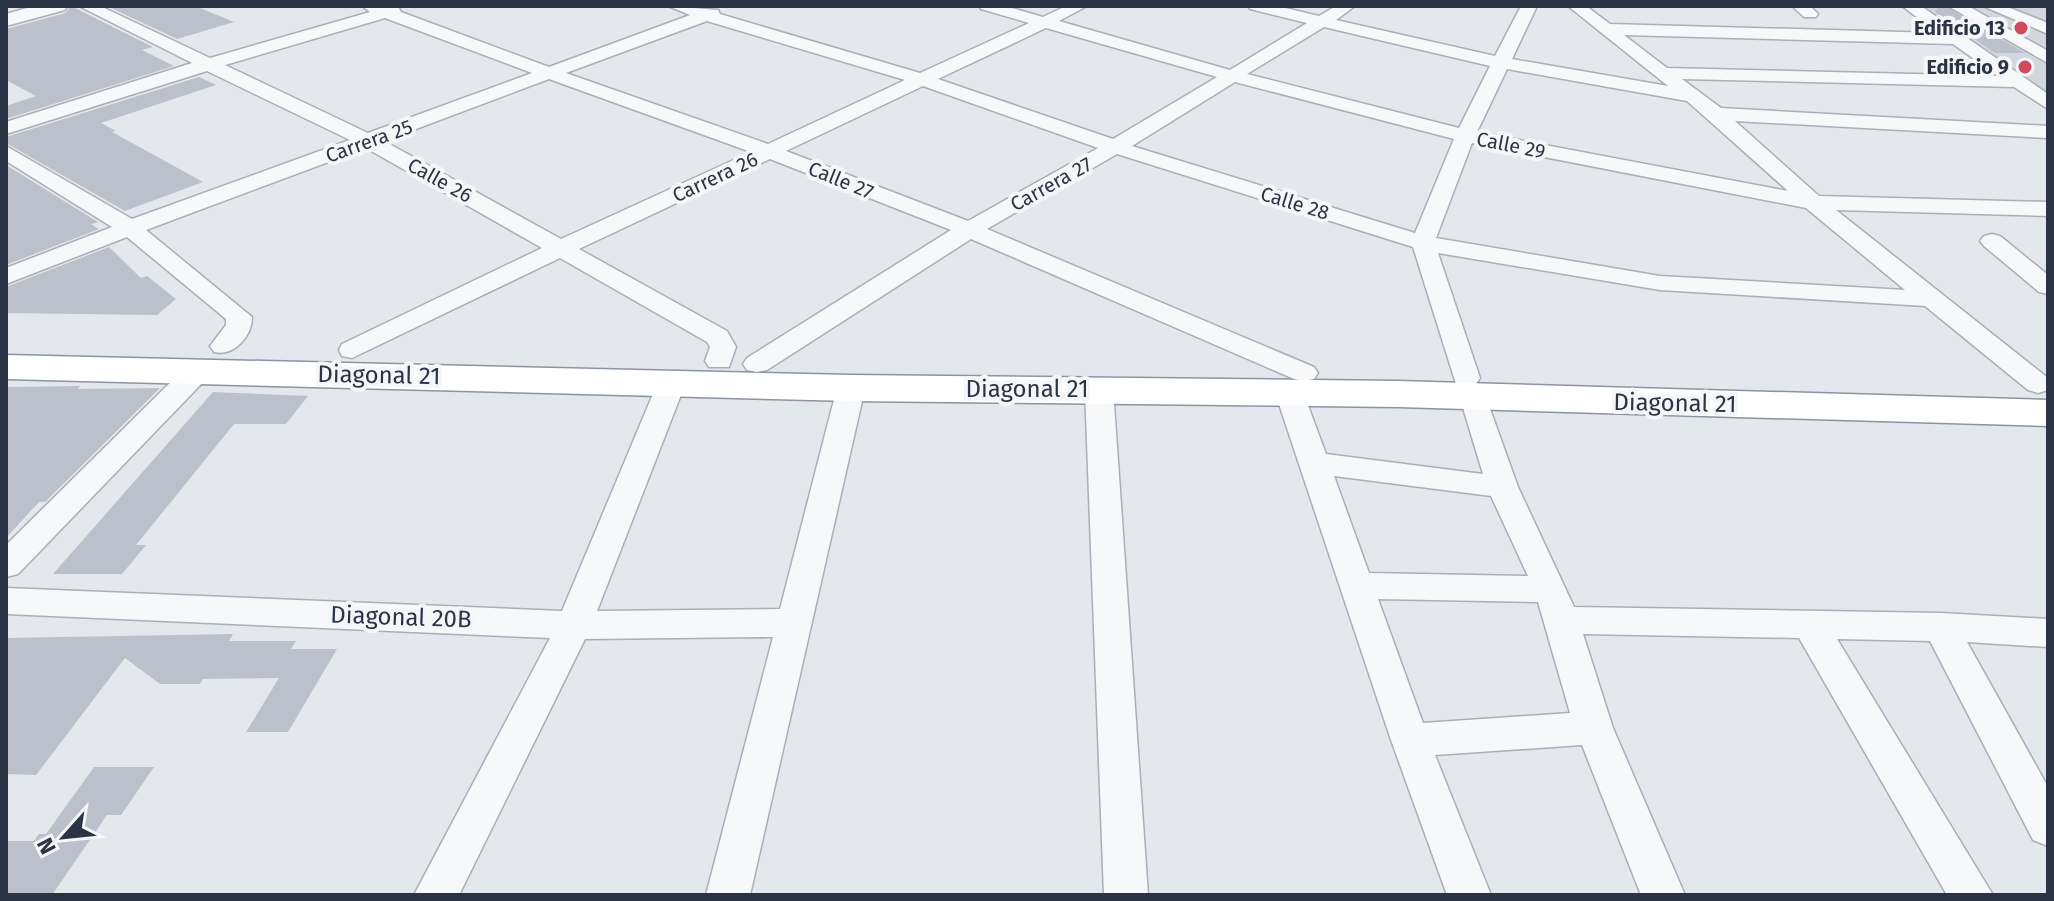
<svg xmlns="http://www.w3.org/2000/svg" width="2054" height="901" font-family="'Fira Sans',sans-serif">
	<style>
		.built { fill: #d2d6de }
		.building { fill: #bbc0ca }
		.lines { fill: none; stroke-linecap: round; stroke-linejoin: round }
		.minor-casing { stroke: #a9aeb7; stroke-width: 3 }
		.tertiary-casing { stroke: #a9aeb7; stroke-width: 3 }
		.trunk-casing { stroke: #8b94a3; stroke-width: 3 }
		.minor { fill: #f7f8fa; fill-rule: evenodd }
		.tertiary { fill: #f7f8fa; fill-rule: evenodd }
		.trunk { fill: #fff; fill-rule: evenodd }
		.poi-dot { fill: #d1495b; stroke: #f4f6f9; stroke-width: 3 }
		.labels { text-anchor: middle; dominant-baseline: central; stroke-width: 8; stroke-linejoin: round; paint-order: stroke }
		.far-poi-label { font-size: 20px; font-weight: bold; fill: #2b3445; stroke: #f4f6f9; text-anchor: end }
		.far-street-label { font-size: 20px; fill: #2b3445; stroke: #f4f6f9 }
		.street-label { font-size: 24px; fill: #2b3445; stroke: #f4f6f9 }
	</style>
	<rect width="100%" height="100%" fill="#e4e7ec"/>
	<path class="built" d="M1914,6H1951L2048,58V93Z
		M1956,6H2048V56Z"/>
	<path class="building" d="M71,6L153,47L142,50L174,66L6,119V106L36,96L6,80V29L66,13Z
		M107,6H195L234,22L177,39Z
		M1939,6H1945L2025,53H1995L1935,12Z
		M199,77L216,85L101,123L116,131L112,132L203,182L125,211L6,143V137Z
		M6,165L98,222L91,224L99,229L6,265Z
		M109,247L141,278L147,276L176,299L157,315L6,313V287Z
		M80,386L78,389L160,388L45,502H39L6,538V387Z
		M213,392L308,396L286,424H234L136,545H146L122,574H53Z
		M233,634L229,641H296L291,649H337L288,732H246L279,678L203,679L200,684H160L125,658L36,775L6,774V638Z
		M94,767H154L121,815H107L52,895H6V841H34L39,834H46Z"/>
	<g class="lines">
		<g class="minor-casing">
			<path id="minor" d="M79,6H100L210,58L370,12L362,6H398L401,12L549,67L690,15L668,6L718,10L720,14L920,73L1029,23L981,9L979,6H1005L1043,17L1066,6H1087L1059,21L1230,70L1307,23L1250,9L1248,6H1277L1319,16L1336,6H1355L1336,20L1495,56L1521,6H1537L1512,59L1668,86L1568,6H1586L1610,24L1938,33L1902,6H1921L2048,94V109L2014,87L1682,79L1721,108L2048,126V138L1735,121L1819,196L2048,202V216L1836,210L2048,378V390L2038,393L2028,390L1925,306L1660,290L1438,253L1480,378L1476,384L1466,386L1456,384L1413,247L1117,154L987,229L1314,367L1318,373L1314,379L1304,381L1294,379L971,239L767,370L757,372L747,370L743,364L747,358L951,230L770,159L579,249L727,331L736,347L729,367H709L705,361L710,347L707,342L560,258L352,358L342,356L339,350L342,344L542,248L366,148L146,230L252,317C252,337 233,357 214,352L210,346L226,325V319L127,237L6,284V268L112,227L6,161V146L132,219L350,140L207,71L6,134V122L192,63ZM385,18L532,73L368,133L225,65ZM707,21L905,80L768,144L566,73ZM1324,27L1490,66L1459,128L1247,74ZM1046,28L1217,77L1113,139L938,79ZM1624,35L1953,44L1998,76L1667,68ZM1507,69L1687,101L1788,191L1477,132ZM549,79L751,152L561,239L384,141ZM1235,82L1454,139L1415,233L1132,146ZM923,86L1098,148L968,221L786,151ZM1472,143L1806,208L1905,290L1660,276L1436,238Z
				M1792,6H1810L1818,14L1816,17H1804Z
				M1948,6H1968L2048,51V63Z
				M1983,6H2005L2048,23V34Z
				M1992,234L2000,236L2048,275V294L2039,292L1984,246L1980,241L1984,236Z
				M199,362L209,364L213,370L209,376L18,574L6,577V545L189,364Z
				M672,374L682,376L686,382L597,611L780,609L837,388L841,382L851,379L861,382L865,388L750,895H706L773,637L585,639L459,895H414L550,638L6,614V588L562,611L658,382L662,376Z
				M1099,380L1109,383L1113,389L1148,895H1104L1085,389L1089,383Z
				M1289,383L1299,386L1303,392L1326,454L1483,474L1460,398L1464,392L1474,389L1484,392L1518,487L1574,607L1941,613L2048,619V647L1967,642L2048,787V846L2033,840L1930,641L1837,639L1993,895H1947L1799,638L1583,634L1613,728L1685,895H1641L1582,745L1435,755L1491,895H1447L1391,740L1275,392L1279,386ZM1334,476L1491,496L1528,576L1369,573ZM1378,599L1538,602L1570,713L1423,723Z"/>
		</g>
		<g class="tertiary-casing">
			<path id="tertiary" d="M34,6H68L65,10L6,26V14Z"/>
		</g>
		<g class="trunk-casing">
			<path id="trunk" d="M6,355L851,375L1398,381L2048,400V426L1398,407L851,401L6,379Z"/>
		</g>
		<use href="#minor" class="minor"/>
		<use href="#tertiary" class="tertiary"/>
		<use href="#trunk" class="trunk"/>
	</g>
	<g class="poi-dot">
		<circle cx="2021" cy="28" r="8"/>
		<circle cx="2025" cy="67" r="8"/>
	</g>
	<g class="labels">
		<g class="far-poi-label">
			<text x="2005" y="28">Edificio 13</text>
			<text x="2009" y="67">Edificio 9</text>
		</g>
		<g class="far-street-label">
			<text transform="translate(369 141) rotate(-20)">Carrera 25</text>
			<text transform="translate(1511 145) rotate(11)">Calle 29</text>
			<text transform="translate(715 177) rotate(-25)">Carrera 26</text>
			<text transform="translate(440 180) rotate(29)">Calle 26</text>
			<text transform="translate(841 180) rotate(22)">Calle 27</text>
			<text transform="translate(1051 184) rotate(-29)">Carrera 27</text>
			<text transform="translate(1295 203) rotate(17)">Calle 28</text>
		</g>
		<g class="street-label">
			<text transform="translate(379 375) rotate(1)">Diagonal 21</text>
			<text x="1027" y="389">Diagonal 21</text>
			<text transform="translate(1675 403) rotate(1)">Diagonal 21</text>
			<text transform="translate(401 617) rotate(2)">Diagonal 20B</text>
		</g>
	</g>
	<rect width="2054" height="901" fill="none" stroke="#2b3445" stroke-width="16"/>
	<g transform="translate(64 837) rotate(243)" stroke="#f4f6f9" stroke-width="6" paint-order="stroke">
	<path d="M0-6L14 30L0 20L-14 30Z" fill="#2b3445"/>
	<text y="-12" font-size="22" font-weight="bold" text-anchor="middle" fill="#2b3445">N</text>
	</g>
</svg>
